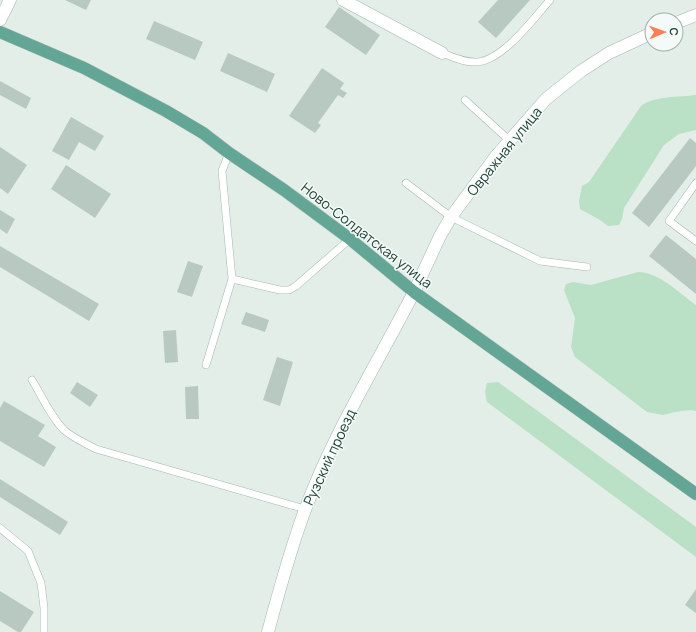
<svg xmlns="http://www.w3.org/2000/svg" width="696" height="632" font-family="Manrope,sans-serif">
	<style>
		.green { fill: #bae0c5 }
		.building { fill: #b8c9c2 }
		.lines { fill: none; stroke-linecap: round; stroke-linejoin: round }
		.service-casing { stroke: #a5b6b0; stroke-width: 8 }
		.minor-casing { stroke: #a5b6b0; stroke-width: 13 }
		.tertiary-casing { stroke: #a5b6b0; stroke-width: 13 }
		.primary-casing { stroke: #c1cac7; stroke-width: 13 }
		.service { stroke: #fff; stroke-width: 7 }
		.minor { stroke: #fff; stroke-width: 12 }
		.tertiary { stroke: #fff; stroke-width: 12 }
		.primary { stroke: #64a696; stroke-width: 12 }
		.labels { text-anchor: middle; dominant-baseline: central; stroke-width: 3; stroke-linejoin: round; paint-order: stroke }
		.street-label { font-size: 14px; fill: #214038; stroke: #f4faf7 }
	</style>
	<rect width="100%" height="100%" fill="#e3eee9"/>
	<path class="green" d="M696,95V130L679,134L664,145L624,208L622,219L619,225L608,226L600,220L580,209L579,201L582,186L589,182L641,106C653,96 681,97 696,95Z
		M638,272C659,272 679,293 696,305V411L690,410L675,412L663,415L647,412L575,357L571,347L575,318L564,290L566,284L573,282L591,285Z
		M498,382L696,527V557L487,402L485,392L487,383Z"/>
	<path class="building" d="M65,0H91L86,10Z
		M498,0H530L496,38L478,22Z
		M339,7L380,35L366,55L325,27Z
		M154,21L203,42L195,60L146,39Z
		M228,53L275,74L267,92L220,71Z
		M322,68L344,83L340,89L347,93L343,98L338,95L318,123L321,125L315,133L289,116Z
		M0,81L31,98L26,109L0,95Z
		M71,117L104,136L95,151L79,142L69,160L52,151Z
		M690,138L696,143V166L649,227L632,213Z
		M0,147L27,165L8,194L0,188Z
		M66,165L111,194L95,218L51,189Z
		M0,210L15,219L7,234L0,229Z
		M666,235L696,259V294L649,256Z
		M0,246L99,304L89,321L0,267Z
		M188,261L203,266L192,297L177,292Z
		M246,312L269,320L265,332L241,324Z
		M176,330L178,362L165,363L163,331Z
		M277,357L293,362L280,406L263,400Z
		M77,382L98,395L90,407L70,393Z
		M198,386L199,419H186L185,387Z
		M4,401L45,425L38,436L56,447L44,467L0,441V408Z
		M0,479L68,522L60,535L0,497Z
		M696,589V613L685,605Z
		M0,591L34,612L21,632H18L0,621Z"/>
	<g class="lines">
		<g class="service-casing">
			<path id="service" d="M442,53C453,57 465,63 478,62C504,59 533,19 550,0
				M465,100L509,140
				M229,153L222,171L232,279L280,290H289L296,286L350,239
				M406,183L451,217L540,261L587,267
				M696,183L669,221L696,241
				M206,365L232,279
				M32,380C42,396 50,416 64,430C73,438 85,443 96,449L305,509
				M0,528L28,551L41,583L44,608V632"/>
		</g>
		<g class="minor-casing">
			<path id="minor" d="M343,0L442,53
				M0,20L10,0
				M676,23L696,15
				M414,292L440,236L451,217L496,156L546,99L581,71L609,53L652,33"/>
		</g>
		<g class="tertiary-casing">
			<path id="tertiary" d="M268,632C279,591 290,550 305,510C333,434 377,364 414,292"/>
		</g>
		<g class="primary-casing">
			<path id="primary" d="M0,32L84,68L166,111L203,133L229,153L284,190L350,239L414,292L696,494"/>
		</g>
		<use href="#service" class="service"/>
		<use href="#minor" class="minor"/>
		<use href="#tertiary" class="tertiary"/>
		<use href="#primary" class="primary"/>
	</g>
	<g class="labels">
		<g class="street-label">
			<text transform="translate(504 151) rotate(-51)">Овражная улица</text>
			<text transform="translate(367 235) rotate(38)">Ново-Солдатская улица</text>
			<text transform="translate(329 457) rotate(-65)">Рузский проезд</text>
		</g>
	</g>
	<g transform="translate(664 32) rotate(88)"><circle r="19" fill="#f4faf7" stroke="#a0b0ab"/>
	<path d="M0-3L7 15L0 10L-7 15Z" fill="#fa7f54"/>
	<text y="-6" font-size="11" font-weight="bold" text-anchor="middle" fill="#214038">С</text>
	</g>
</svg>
